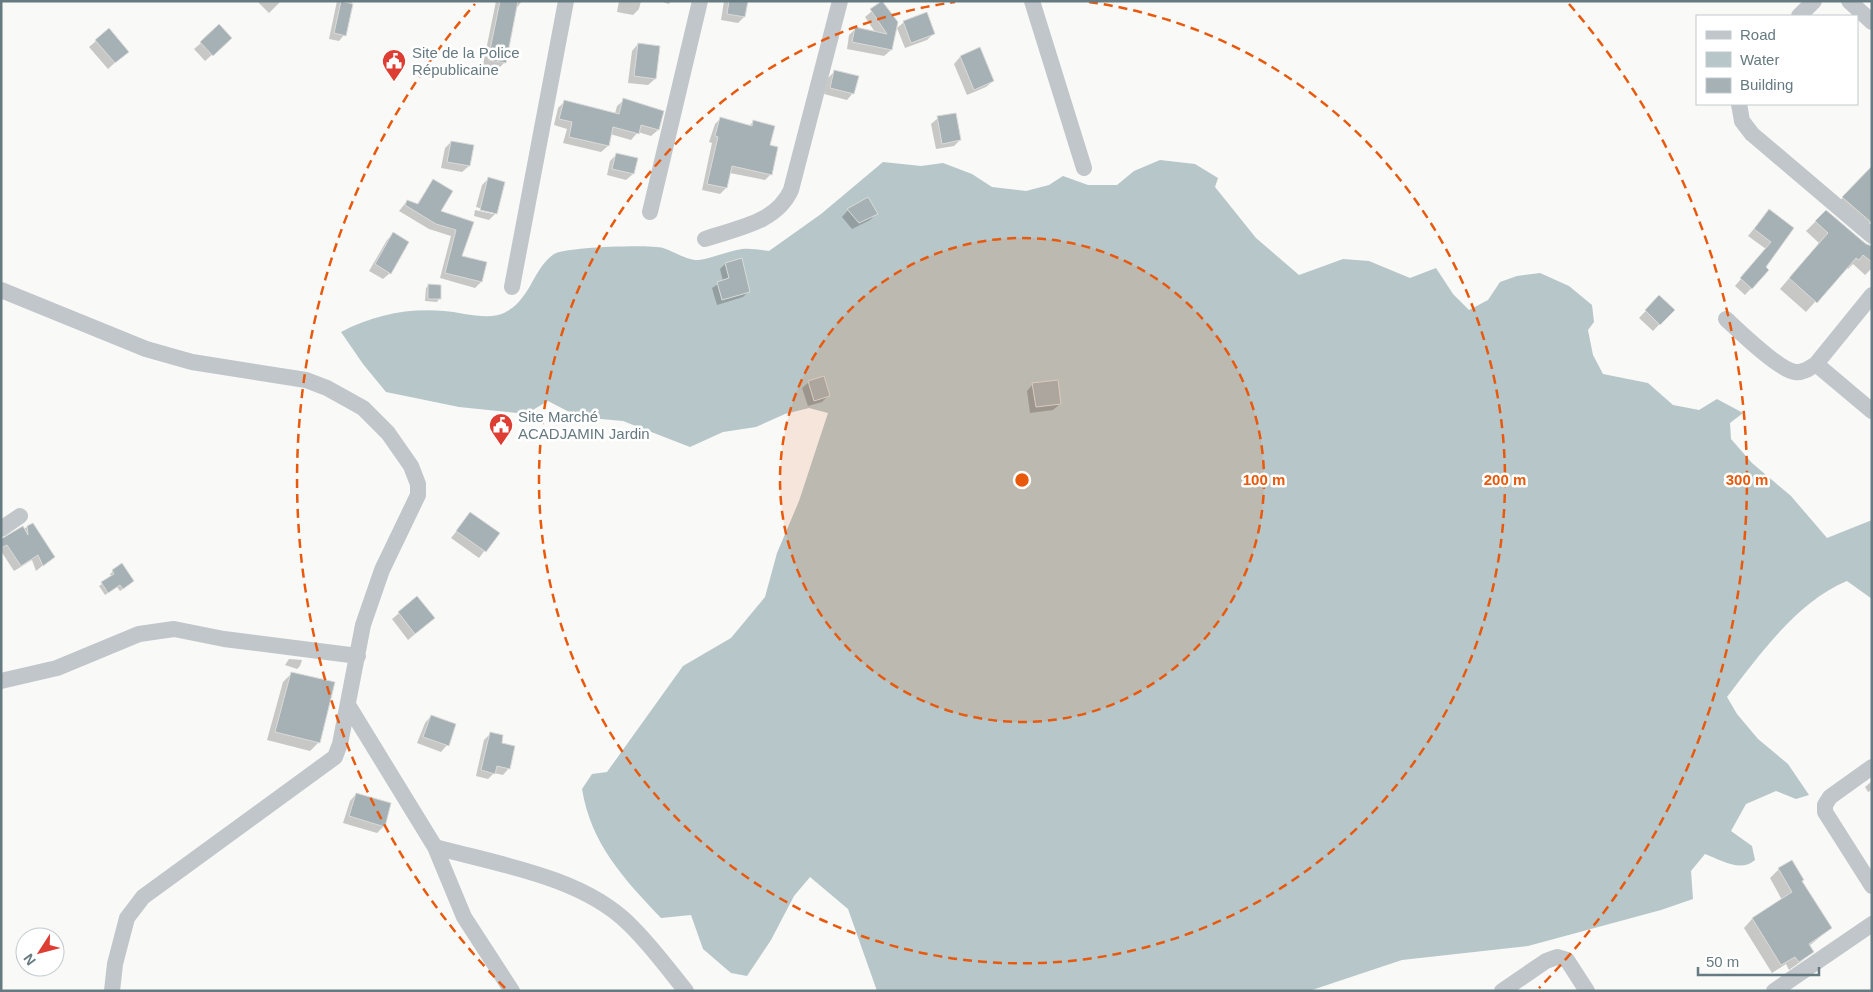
<svg xmlns="http://www.w3.org/2000/svg" width="1873" height="992" font-family="Arial,sans-serif">
	<style>
		.water { fill: #b7c6c8 }
		.shadow { fill: #0003 }
		.building { fill: #a5b1b4; stroke: #dbdbd9 }
		.lines { fill: none; stroke-linecap: round; stroke-linejoin: round }
		.minor { stroke: #c0c6c9; stroke-width: 16 }
		.ring { fill: none; stroke: #e8590c; stroke-width: 2.5; stroke-dasharray: 9 6 }
		.labels { text-anchor: middle; dominant-baseline: central; stroke-width: 5; stroke-linejoin: round; paint-order: stroke }
		.poi-label { font-size: 15px; fill: #657a81; stroke: #fff; text-anchor: start }
		.centre { fill: #e8590c; stroke: #fff; stroke-width: 2.5 }
		.ring-label { font-size: 15px; text-anchor: middle; font-weight: bold; fill: #e8590c; stroke: #fff; stroke-width: 5; stroke-linejoin: round; paint-order: stroke }
	</style>
	<rect width="100%" height="100%" fill="#f9f9f7"/>
	<path class="water" d="M1160,160L1195,164L1218,178L1215,187L1256,238L1299,275L1343,259L1369,261L1410,278L1436,268L1453,294L1469,310L1488,300L1500,282L1517,276L1540,273L1569,286L1592,305L1594,322L1588,330L1593,355L1603,374L1648,383L1673,405L1699,410L1717,399L1743,413L1730,423L1731,439L1752,463L1791,496L1827,538L1872,520V599L1847,581C1798,601 1759,655 1727,697L1737,714L1758,739L1788,764L1809,795L1796,799L1776,791L1746,804L1731,831L1752,846L1755,860C1741,873 1721,860 1705,854L1691,871L1693,899L1661,910L1528,946L1402,960L1309,991H877L848,909L810,877L794,896L771,940L747,976L731,973L703,949L691,915L661,918C624,879 591,844 582,789L592,774L607,772L683,666L731,638L765,597L777,553L799,501L828,413L809,408L785,414L756,427L723,432L690,447L623,421L579,417L548,401L526,414L459,407L386,392L363,364L341,332C374,315 407,308 444,311C461,312 487,321 504,313C531,300 533,268 554,254C565,247 650,244 663,248C673,251 688,261 699,260C713,258 728,251 742,249C751,248 760,250 769,251L821,214L883,162L921,166L943,163L972,174L992,187L1026,191L1049,185L1063,176L1088,185H1117L1134,171Z"/>
	<path class="shadow" d="M257,1H281L269,13Z
		M337,1H352L344,35L339,41L329,39Z
		M496,1H522L515,10L504,63L498,69L483,65Z
		M619,1H641L639,9L633,15L617,12Z
		M659,1H671L669,4Z
		M724,1H748L744,17L738,23L721,20Z
		M883,2L891,50L884,56L847,49L849,35L856,28L875,32L865,17Z
		M904,22L934,33L927,40L905,48L897,28Z
		M96,41L120,58L108,69L89,47Z
		M201,43L224,44L205,61L194,49Z
		M638,44L655,79L648,85L628,83L632,51Z
		M980,49L993,81L986,87L967,95L954,64L960,57Z
		M835,71L853,93L847,100L824,94L828,78Z
		M624,100L662,112L658,130L651,136L638,132L631,140L610,134L608,146L601,152L563,143L567,129L554,125L558,108L564,102L615,114L617,106Z
		M721,118L749,126L754,121L769,146L771,174L765,180L730,173L726,188L720,194L702,190L712,143L709,142L715,124Z
		M938,118L960,140L954,146L936,149L931,124Z
		M451,142L473,146L469,166L462,172L441,168L445,148Z
		M617,154L633,174L626,180L607,175L610,161Z
		M1872,167V220L1861,232L1833,208Z
		M488,179L496,213L489,220L474,216L475,210L493,214V212L476,207L482,185Z
		M434,180L439,212L472,223L461,256L486,263L481,282L475,288L440,278L451,236L429,229L399,211L407,201L417,204Z
		M848,210L876,214L870,220L852,229L842,217Z
		M1769,210L1793,228L1764,267L1768,270L1745,295L1735,286L1766,249L1748,236Z
		M1816,221L1872,246V268L1865,275L1853,264L1848,269L1846,267L1806,312L1780,289L1819,243L1806,231Z
		M393,234L390,273L383,279L369,271L387,240Z
		M725,264L749,291L743,297L717,305L712,288L723,281L720,269Z
		M429,285L439,299L437,302L425,301L426,288Z
		M1659,297L1673,310L1653,331L1639,318Z
		M809,382L829,395L822,402L808,406L802,388Z
		M1033,384L1060,404L1053,410L1030,413L1027,391Z
		M471,513L498,533L479,558L451,538Z
		M27,527L53,557L36,571L32,560L14,571L1,551V539H7Z
		M121,565L130,584L120,591L117,587L105,595L99,586L112,577L110,574Z
		M417,598L427,624L408,640L392,619Z
		M289,659L302,660L300,666L297,669L285,665Z
		M292,673L319,742L310,751L267,740L283,682Z
		M431,716L447,745L441,752L417,743L425,723Z
		M490,734L500,744L509,768L503,775L494,773L488,779L476,776L484,740Z
		M1872,781V790L1868,792L1865,787Z
		M356,794L384,826L377,833L343,823L350,801Z
		M1779,869L1801,882L1831,928L1809,946L1812,952L1803,960L1789,970L1786,964L1772,973L1744,928L1752,919L1782,900L1770,878Z"/>
	<path class="building" d="M341,1L353,4L346,36L334,33Z
		M500,1H518L506,63L488,60Z
		M729,1H748L745,17L727,14Z
		M882,1L898,22L892,50L852,42L855,27L887,34L870,9Z
		M927,12L935,34L911,43L903,21Z
		M219,24L232,38L213,56L200,42Z
		M109,28L129,52L115,63L95,40Z
		M638,43L660,46L656,79L634,76Z
		M980,47L994,81L974,90L960,56Z
		M834,70L859,76L854,94L830,88Z
		M623,98L664,111L659,130L641,125L639,134L613,127L609,146L569,137L572,122L559,119L564,100L619,114Z
		M956,113L961,140L942,144L937,116Z
		M720,117L752,126L753,120L775,126L770,145L778,147L772,175L732,166L727,188L707,184L718,137L715,136Z
		M451,141L474,145L470,166L447,162Z
		M616,153L638,158L634,174L612,169Z
		M1872,166V223L1842,197Z
		M488,177L505,182L497,214L480,210Z
		M433,179L453,191L441,211L474,222L462,256L487,262L482,282L445,273L456,230L436,224L405,205L407,200L418,204Z
		M868,197L878,214L859,223L847,209Z
		M1769,209L1794,228L1766,267L1769,270L1752,289L1740,278L1771,242L1754,229Z
		M1826,210L1866,244L1872,246V262L1863,255L1859,260L1856,258L1817,303L1789,278L1828,233L1815,221Z
		M393,232L409,242L391,274L375,264Z
		M742,258L750,292L722,300L717,282L729,278L725,263Z
		M428,284L441,285V299H428Z
		M1659,295L1675,310L1660,325L1645,310Z
		M824,376L830,396L814,401L808,381Z
		M1058,380L1061,404L1036,407L1032,383Z
		M470,512L500,533L486,552L456,531Z
		M33,523L55,557L43,566L38,555L21,566L7,545L1,548V539L23,526L28,535L27,526Z
		M122,563L134,581L123,589L120,585L108,593L101,582L114,574L112,570Z
		M417,596L435,618L415,634L398,612Z
		M291,672L335,682L320,743L275,732Z
		M431,715L456,724L449,746L423,737Z
		M490,732L503,735L502,743L515,746L510,769L497,766L495,774L481,770Z
		M356,793L391,803L385,827L349,816Z
		M1792,860L1804,880L1802,881L1832,928L1809,944L1814,952L1799,962L1795,957L1781,965L1752,918L1792,892L1778,868Z"/>
	<g class="lines">
		<path class="minor" d="M1032,1L1084,168
			M1849,1L1872,22
			M1799,16L1814,1
			M1739,104L1742,121L1752,134L1872,236
			M650,212L700,1
			M705,239C737,228 776,223 791,190L840,1
			M512,287L566,1
			M1,290L146,349L192,362L306,380L327,388L363,408L388,433L411,466L418,484V495L382,570L363,625L340,744L335,757L143,897L127,918L115,964L112,991
			M1726,319C1739,331 1779,370 1795,372C1803,373 1810,368 1816,364L1872,295
			M1816,364L1872,411
			M1,529L20,516
			M1,681L57,668L139,634L174,629L224,639L358,656
			M348,705L435,847L464,917L512,991
			M1872,767L1830,797L1825,805V812L1872,886
			M435,847C497,864 582,877 629,924C650,944 668,969 686,991
			M1502,991L1546,961L1557,957L1567,960L1587,991
			M1774,991L1872,924"/>
	</g>
	<circle cx="1022" cy="480" r="242" fill="#e8590c" fill-opacity=".12"/>
	<g class="ring">
		<circle cx="1022" cy="480" r="242"/>
		<path d="M1089 2A483 483 0 1 1 955 2"/>
		<path d="M505 988A725 725 0 0 1 475 4M1569 4A725 725 0 0 1 1539 988"/>
	</g>
	<defs>
		<g id="civic-pin" transform="scale(1.25)"><path d="M0 17L-7.5 6A9.5 9.5 0 1 1 7.5 6Z" fill="#dd3d33" stroke="#fff"/><path d="M-.6-6.5H3V-4.5H.6V-3L4-1V1h2V6H-6V1h2V-1L-.6-3ZM-1.2 2.5V6h2.4V2.5Z" fill="#fff"/></g>
	</defs>
	<g fill-rule="evenodd">
		<use href="#civic-pin" x="394" y="61"/>
		<use href="#civic-pin" x="501" y="425"/>
	</g>
	<g class="labels">
		<g class="poi-label">
			<text x="412" y="52">Site de la Police<tspan x="412" dy="17">Républicaine</tspan></text>
			<text x="518" y="416">Site Marché<tspan x="518" dy="17">ACADJAMIN Jardin</tspan></text>
		</g>
	</g>
	<circle cx="1022" cy="480" r="8" class="centre"/>
	<g class="ring-label">
		<text x="1264" y="485">100 m</text>
		<text x="1505" y="485">200 m</text>
		<text x="1747" y="485">300 m</text>
	</g>
	<rect width="1873" height="992" fill="none" stroke="#657a81" stroke-width="5"/>
	<rect x="1696" y="15" width="162" height="90" fill="#ffffff" stroke="#c1cacd"/>
	<rect x="1706" y="31" width="25" height="8" fill="#c0c6c9" stroke="#c1cacd"/>
	<text x="1740" y="40" font-size="15" fill="#657a81">Road</text>
	<rect x="1706" y="52" width="25" height="15" fill="#b7c6c8" stroke="#c1cacd"/>
	<text x="1740" y="65" font-size="15" fill="#657a81">Water</text>
	<rect x="1706" y="78" width="25" height="15" fill="#a5b1b4" stroke="#c1cacd"/>
	<text x="1740" y="90" font-size="15" fill="#657a81">Building</text>
	<g transform="translate(40 952) rotate(234)"><circle r="24" fill="#ffffff" stroke="#c1cacd"/>
	<path d="M0-4L9 19L0 12L-9 19Z" fill="#dd3d33"/>
	<text y="-8" font-size="14" font-weight="bold" text-anchor="middle" fill="#657a81">N</text>
	</g>
	<path d="M1698 967v8h121v-8" fill="none" stroke="#657a81" stroke-width="2.5"/>
	<text x="1706" y="967" font-size="15" fill="#657a81" stroke="#ffffff" stroke-width="4" paint-order="stroke">50 m</text>
</svg>
